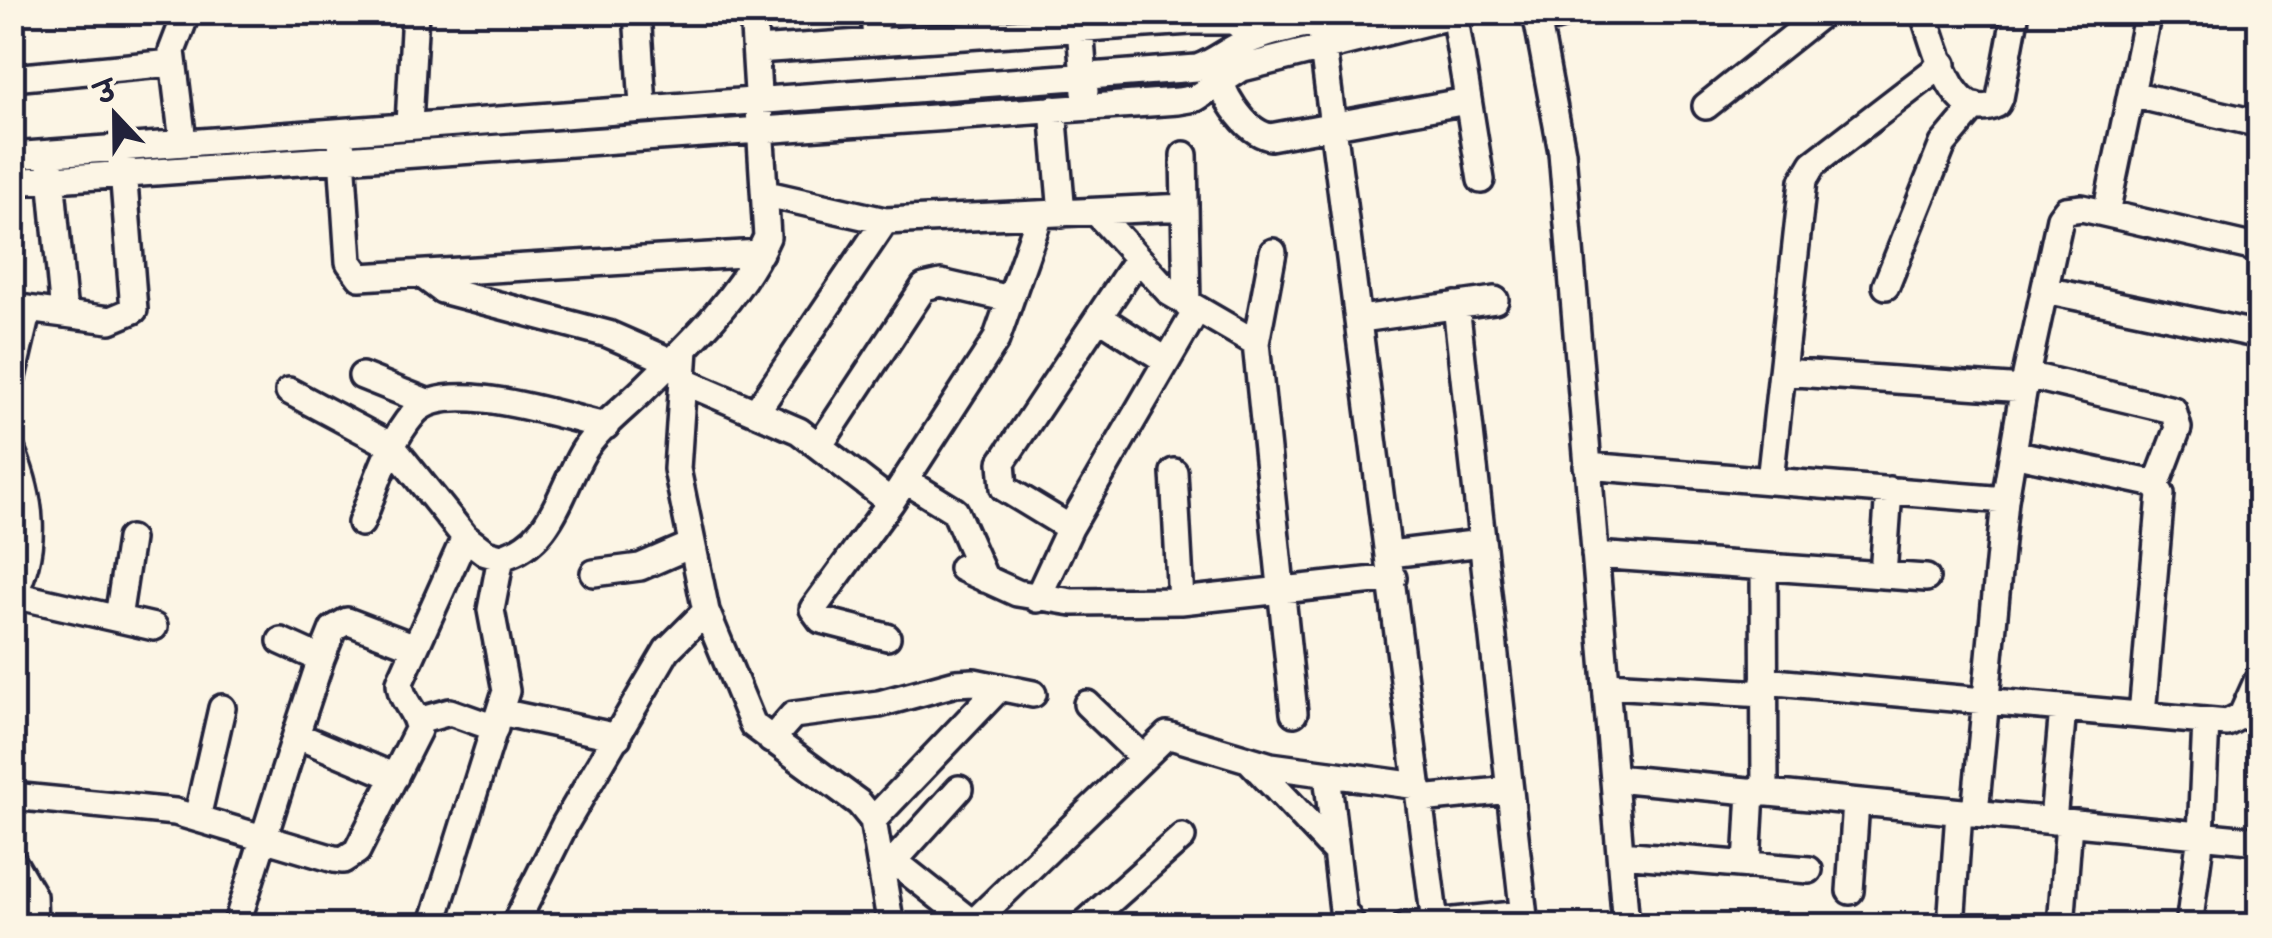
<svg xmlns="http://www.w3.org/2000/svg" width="2272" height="938" font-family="'Patrick Hand','Playpen Sans Deva',sans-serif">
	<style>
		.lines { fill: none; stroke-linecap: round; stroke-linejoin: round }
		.minor-casing { stroke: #22223b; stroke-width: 32 }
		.minor { stroke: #fcf5e5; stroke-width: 25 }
	</style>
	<rect width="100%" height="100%" fill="#fcf5e5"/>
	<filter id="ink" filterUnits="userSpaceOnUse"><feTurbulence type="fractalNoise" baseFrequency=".01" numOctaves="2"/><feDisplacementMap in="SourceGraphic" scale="20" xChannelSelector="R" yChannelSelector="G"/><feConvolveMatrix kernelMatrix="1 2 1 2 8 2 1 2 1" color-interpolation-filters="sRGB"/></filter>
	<g filter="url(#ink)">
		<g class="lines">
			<g class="minor-casing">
				<path id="minor" d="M637,12L643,106
					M874,12L876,42
					M1454,12L1481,180
					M1536,12L1562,152L1626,926
					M1923,12C1935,42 1951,127 1997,104L2000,98L2016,12
					M1079,13L1085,92
					M1537,22L1573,12
					M1321,32L1435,923
					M756,50L1191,21H1233L1257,37
					M1217,65C1219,91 1243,131 1270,137L1467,101
					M12,78L172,63
					M2131,94L2260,124
					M1706,106L1824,12
					M1053,109L1062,214
					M409,124L415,12
					M341,140L349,262L360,277L760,253
					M183,142L172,51L187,12
					M1184,155L1187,305
					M12,156L1197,68C1218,61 1232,46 1253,39C1298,21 1347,18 1394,12
					M50,165L64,314
					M12,182L1178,101L1196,98L1242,68L1466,12
					M767,194L885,221L1185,207
					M1096,212L1170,293L1256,343L1294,713
					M2106,213L2148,12
					M422,275L442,290L608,334L672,362
					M1886,286L1943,144L1975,106
					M2045,290L2260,335
					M1456,305L1525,926
					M12,307L110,320L134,310L122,157
					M1099,317L1167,361
					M1361,319L1495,300
					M1256,343L1273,252
					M685,349L677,469L706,611L753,725L859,803L873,820L891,926
					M1782,372L2024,389
					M2026,375L2173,410L2178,428L2156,486
					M362,376L427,402
					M12,377L28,309
					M683,381L799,431L891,502L813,609L821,620L887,637
					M289,391L392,446L465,537L486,553L501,557C552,544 560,491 583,452C597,429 622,410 642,391C687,347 741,296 767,237L753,12
					M756,412L885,221
					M820,445L924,287L941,283L1010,299
					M12,451C32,500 38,549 12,597
					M2013,453L2146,482L2156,486L2161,494L2142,715
					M1587,466L2005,500
					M1174,472L1181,601
					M905,480L955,511L985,579
					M1770,481L1803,181L1813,164L1943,64
					M891,502L996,340L1040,215
					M361,523C376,486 387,444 414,413C446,376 563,417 606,426
					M1070,528L1004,488L1002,462L1138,258
					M1390,554L1482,543
					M1595,555L1926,578
					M1764,567L1765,793
					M962,568L1017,593L1072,602L1181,601L1393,578
					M594,573L640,567L691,545
					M1883,575L1889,490
					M14,595L154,627
					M1037,599L1070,528L1196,311
					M118,618L130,539
					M281,641L321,659L333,629L347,621L415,647
					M321,659L296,735L395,777
					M1764,681L2227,723L2242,715L2260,675
					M1607,685L1764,694
					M1087,704L1142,757
					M500,712L618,737
					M418,721L450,712L495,728
					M771,740L793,715L879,704L956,683L974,682L1033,694
					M1251,762L1336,852
					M1327,774L1343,910L1353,926
					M1615,778L2260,841
					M12,796L175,812L334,859L343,860L357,851L418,730C418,711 400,702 400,682L465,537
					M1421,799L1510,790
					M1975,813L2005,500L2026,375L2060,218L2066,210L2082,208L2260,249
					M197,818L222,708
					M873,820L1000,687
					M2053,821L2063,708
					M1621,854L1809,870
					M12,860L33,896L34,926
					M894,861L959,789
					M1747,865L1751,791
					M884,872L894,861L976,926
					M1850,891L1856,802
					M973,923L1167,735L1271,766L1418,786
					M236,926L296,735
					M432,926L506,691L491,610L501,557
					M514,926L565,824L667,650L706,611
					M1082,926L1182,837
					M1405,926L1523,914
					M1951,926L1959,812
					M2061,926L2069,823
					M2189,926L2201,835L2206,721"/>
			</g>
			<use href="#minor" class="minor"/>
		</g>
	</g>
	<rect width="2272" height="938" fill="none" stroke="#fcf5e5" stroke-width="50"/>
	<rect x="25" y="25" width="2222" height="888" fill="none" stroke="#22223b" stroke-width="4" filter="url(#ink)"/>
	<g transform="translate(115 115) rotate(338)" stroke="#fcf5e5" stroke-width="8" paint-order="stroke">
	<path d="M0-8L18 38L0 25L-18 38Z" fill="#22223b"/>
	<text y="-15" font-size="28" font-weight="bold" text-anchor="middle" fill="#22223b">उ</text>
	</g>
</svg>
